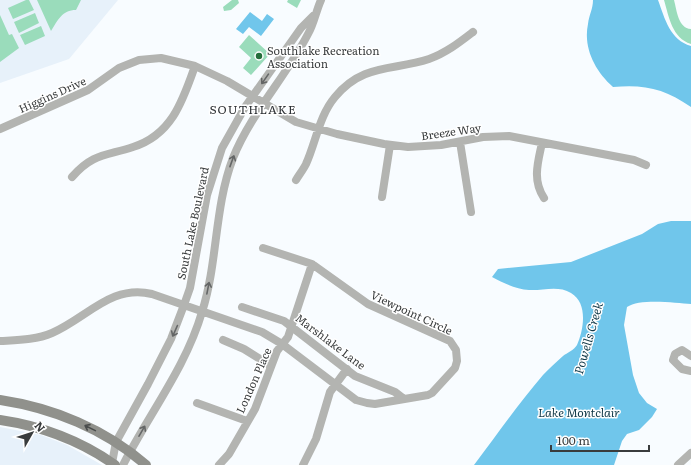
<svg xmlns="http://www.w3.org/2000/svg" width="691" height="465" font-family="Literata,serif">
	<style>
		.built { fill: #e7f1fa }
		.green { fill: #9adcbb }
		.water { fill: #70c6eb }
		.lines { fill: none; stroke-linecap: round; stroke-linejoin: round }
		.street { stroke: #b3b4b1; stroke-width: 8 }
		.secondary { stroke: #90918c; stroke-width: 10 }
		.oneway { stroke: #646666 }
		.oneway2 { stroke: #4a4d4d }
		.poi-dot { fill: #246e3b; stroke: #fff; stroke-width: 1.5 }
		.labels { text-anchor: middle; dominant-baseline: central; stroke-width: 3; stroke-linejoin: round; paint-order: stroke }
		.poi-label { font-size: 11px; fill: #393c3d; stroke: #fff; text-anchor: start }
		.street-label { font-size: 11px; fill: #393c3d; stroke: #fff }
		.neighbourhood-label { font-size: 12px; letter-spacing: 1px; fill: #2e3236; stroke: #fff }
		.water-label { font-size: 12px; font-style: italic; fill: #123a49; stroke: #fff }
	</style>
	<rect width="100%" height="100%" fill="#f8fcff"/>
	<path class="built" d="M0,0H118L69,59L0,83Z
		M0,427L41,435L67,445L102,465H0Z"/>
	<path class="green" d="M26,0H29L34,10L13,19L8,8Z
		M37,0H81L76,10C62,10 58,20 51,31Z
		M232,0H238L239,3L231,10L224,11L223,7Z
		M288,0H301L297,8L287,2Z
		M664,0H674C677,11 678,28 691,29V44C672,38 669,17 664,0Z
		M35,13L39,23L19,33L14,22Z
		M0,15L9,35L12,34L19,48L0,62Z
		M41,26L45,36L25,45L20,35Z
		M249,35L270,54L251,75L243,68L251,58L239,47Z"/>
	<path class="water" d="M593,0H658C665,19 670,40 691,46V107C665,89 645,84 613,87C595,71 583,48 588,24C589,15 593,9 593,0Z
		M250,12L262,21L267,14L274,19L261,36L249,27L243,34L236,29Z
		M671,221H691V304C676,303 640,298 627,307L624,325L633,375L639,393L647,403L657,409L652,417L639,430L627,434L622,441L614,465H474C497,435 518,404 543,375C549,369 556,362 563,356C567,353 574,350 577,345C584,329 588,303 571,293C558,285 542,291 529,290C516,289 503,283 492,277L498,269L571,262L642,234L658,224Z"/>
	<g class="lines">
		<path class="street" d="M0,129L88,90L119,68L139,60L161,58L195,66L227,81L296,122L337,134L384,144L408,147L441,145L483,137L509,136L634,160L646,165
			M460,142L471,212
			M542,143C538,162 532,180 544,198
			M72,177C93,153 106,156 133,147C172,135 183,100 195,66
			M296,180C299,175 303,170 306,164C316,142 319,116 335,97C363,63 393,71 429,59C446,53 460,42 473,32
			M382,197L390,145
			M242,307L284,321L355,376L395,392L404,399
			M223,340L244,349L271,366
			M0,341C17,340 36,340 52,333C87,318 111,284 152,294L262,332L282,344L356,400L367,403L375,404L428,395L432,393L455,368L457,361L456,350L450,341L368,304L312,264L263,248
			M691,356L682,350L675,354L673,360L682,369L691,371
			M197,403L247,421
			M112,463L116,442L148,384L171,339L184,305L190,288L207,195L222,148L245,107L301,28L313,16
			M123,465C149,414 186,367 202,312C218,262 214,208 233,158C251,113 286,77 308,34C314,24 316,11 321,0
			M219,465L229,454L255,409L277,351L288,337L312,264
			M303,465L316,439L330,392L347,369
			M678,465L691,453"/>
		<path class="secondary" d="M0,400C53,408 105,429 146,465
			M0,420C41,426 81,441 115,465"/>
	</g>
	<defs><path id="oneway-shaft" d="M-6 0H5M1.5-3L5.5 0L1.5 3" fill="none" stroke-width="1.6" stroke-linecap="round" stroke-linejoin="round"/></defs>
	<g class="oneway">
		<use href="#oneway-shaft" transform="translate(265 79) rotate(125)"/>
		<use href="#oneway-shaft" transform="translate(232 161) rotate(-70)"/>
		<use href="#oneway-shaft" transform="translate(208 288) rotate(-79)"/>
		<use href="#oneway-shaft" transform="translate(175 331) rotate(114)"/>
		<use href="#oneway-shaft" transform="translate(142 431) rotate(-60)"/>
	</g>
	<use class="oneway2" href="#oneway-shaft" transform="translate(90 428) rotate(-154)"/>
	<circle class="poi-dot" cx="259" cy="56" r="4"/>
	<g class="labels">
		<g class="poi-label">
			<text x="267" y="50">Southlake Recreation<tspan x="267" dy="13">Association</tspan></text>
		</g>
		<g class="street-label">
			<text transform="translate(52 94) rotate(-24)">Higgins Drive</text>
			<text transform="translate(451 131) rotate(-8)">Breeze Way</text>
			<text transform="translate(192 223) rotate(-78)">South Lake Boulevard</text>
			<text transform="translate(412 312) rotate(25)">Viewpoint Circle</text>
			<text transform="translate(331 341) rotate(37)">Marshlake Lane</text>
			<text transform="translate(253 380) rotate(-66)">London Place</text>
		</g>
		<g class="neighbourhood-label">
			<text x="253" y="109">SOUTHLAKE</text>
		</g>
		<g class="water-label">
			<text transform="translate(588 338) rotate(-74)">Powells Creek</text>
			<text x="579" y="412">Lake Montclair</text>
		</g>
	</g>
	<g transform="translate(32 433) rotate(51)" stroke="#ffffff" stroke-width="3" paint-order="stroke">
	<path d="M0-3L7 15L0 10L-7 15Z" fill="#393c3d"/>
	<text y="-6" font-size="11" font-weight="bold" text-anchor="middle" fill="#393c3d">N</text>
	</g>
	<path d="M551 445v6h98v-6" fill="none" stroke="#393c3d" stroke-width="2"/>
	<text x="557" y="445" font-size="12" fill="#393c3d" stroke="#ffffff" stroke-width="3" paint-order="stroke">100 m</text>
</svg>
